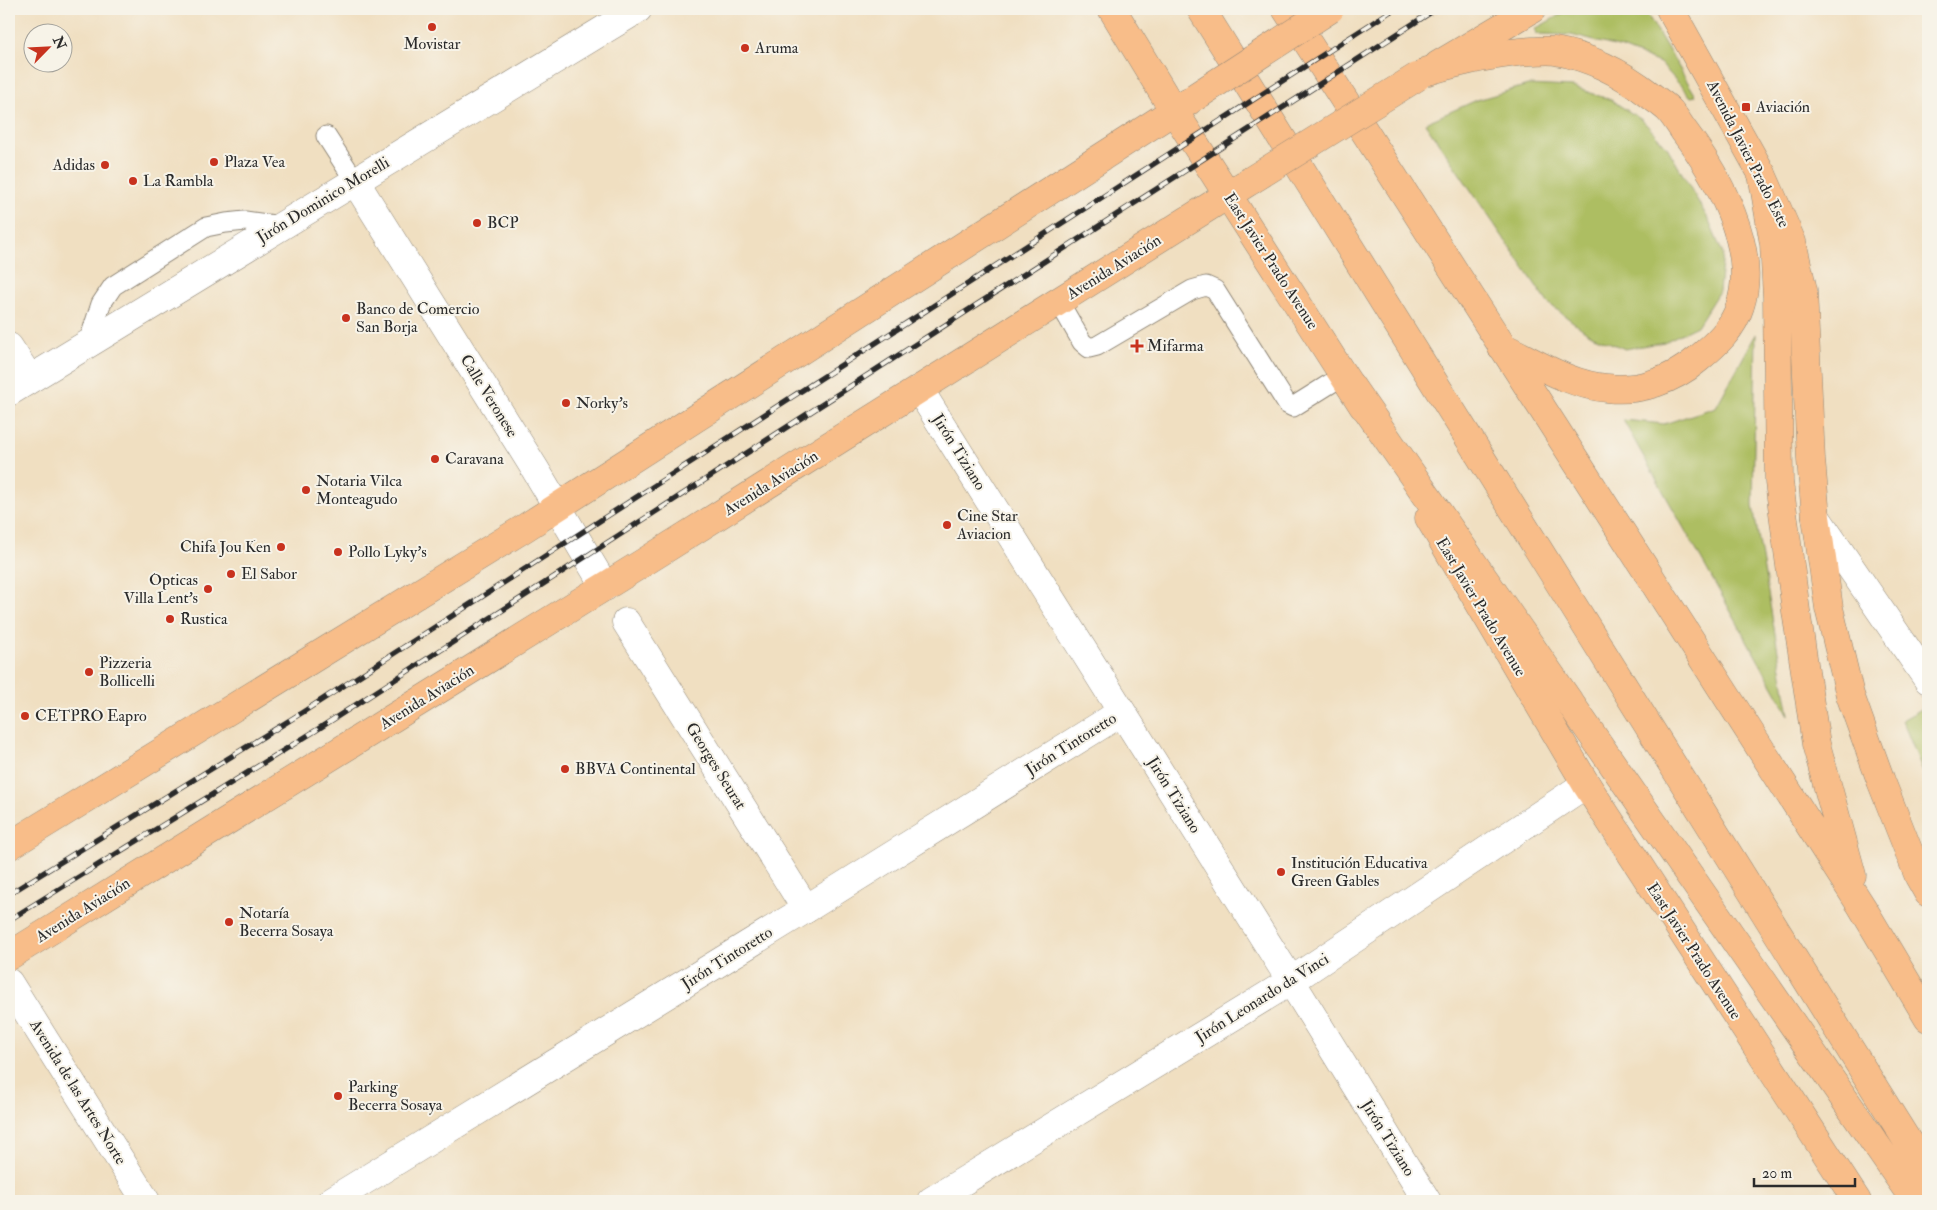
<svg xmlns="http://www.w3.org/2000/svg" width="1937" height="1210" font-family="'IM FELL Double Pica',serif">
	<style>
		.green { fill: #adbe62; stroke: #6c7446 }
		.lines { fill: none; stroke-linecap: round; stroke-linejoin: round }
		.service-casing { stroke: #8e8576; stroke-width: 21 }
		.pedestrian-casing { stroke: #8e8576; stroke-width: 29 }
		.minor-casing { stroke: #8e8576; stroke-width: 29 }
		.tertiary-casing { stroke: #8e8576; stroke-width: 29 }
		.primary-casing { stroke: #8e8576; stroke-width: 29 }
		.motorway-casing { stroke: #8e8576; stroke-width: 29 }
		.service { stroke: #fff; stroke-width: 19 }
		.pedestrian { stroke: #fff; stroke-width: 28 }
		.minor { stroke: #fff; stroke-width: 28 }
		.tertiary { stroke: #fff; stroke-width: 28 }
		.primary { stroke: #f8bd89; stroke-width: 28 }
		.motorway { stroke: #f8bd89; stroke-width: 28 }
		.rail-casing { stroke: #2b2b2b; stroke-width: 5.5 }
		.rail { stroke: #f7f3e8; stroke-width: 4; stroke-dasharray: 11; stroke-linecap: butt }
		.primary-bridge-casing { stroke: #8e8576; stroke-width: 29; stroke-linecap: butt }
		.primary-bridge { stroke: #f8bd89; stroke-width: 28 }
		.poi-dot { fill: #c8321e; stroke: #f7f3e8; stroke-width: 2 }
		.labels { text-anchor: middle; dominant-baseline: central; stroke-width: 4; stroke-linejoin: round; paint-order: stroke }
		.poi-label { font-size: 16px; fill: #2b2b2b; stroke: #f7f3e8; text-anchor: start }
		.street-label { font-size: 16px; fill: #2b2b2b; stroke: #f7f3e8 }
	</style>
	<rect width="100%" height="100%" fill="#f7f3e8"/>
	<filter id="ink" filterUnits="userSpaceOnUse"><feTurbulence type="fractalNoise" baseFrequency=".02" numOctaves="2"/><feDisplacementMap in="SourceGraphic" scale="10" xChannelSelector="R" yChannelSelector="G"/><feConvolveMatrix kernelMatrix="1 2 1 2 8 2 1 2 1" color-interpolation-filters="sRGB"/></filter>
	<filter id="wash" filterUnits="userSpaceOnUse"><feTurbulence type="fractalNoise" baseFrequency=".0096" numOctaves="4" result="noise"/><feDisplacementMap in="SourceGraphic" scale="20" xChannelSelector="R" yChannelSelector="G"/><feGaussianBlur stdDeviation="1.12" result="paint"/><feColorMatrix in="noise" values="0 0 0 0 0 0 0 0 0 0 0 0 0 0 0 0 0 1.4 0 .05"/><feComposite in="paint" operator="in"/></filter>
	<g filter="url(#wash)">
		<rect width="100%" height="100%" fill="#f0dfc1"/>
		<path class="green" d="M1570,9H1644L1696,96L1691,97L1660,63L1622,48L1571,35L1537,34L1535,29Z
			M1528,85L1573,87L1611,100L1642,120L1667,147L1707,217L1723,254L1719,291L1697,326L1664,342L1625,349L1589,334L1548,303L1425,123L1477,100Z
			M1756,334L1753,506L1789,715L1623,420L1664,424L1716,407Z
			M1925,707L1928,712V783L1902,720Z"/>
	</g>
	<g filter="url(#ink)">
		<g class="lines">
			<g class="service-casing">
				<path id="service" d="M326,136L355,181
					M1059,302L1082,342L1089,348L1097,346L1192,290L1206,286L1215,290L1287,404L1293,407L1296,405L1344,375
					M88,344L101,304L113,286L206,227L226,223L245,221L281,226"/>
			</g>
			<g class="pedestrian-casing">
				<path id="pedestrian" d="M626,622L806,909"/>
			</g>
			<g class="minor-casing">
				<path id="minor" d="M355,181L535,469L605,587
					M9,347L30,379
					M919,389L1291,981L1427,1201
					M9,392L638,9
					M1816,517L1928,680
					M331,1201L806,909L1122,712
					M931,1201L1291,981L1586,784"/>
			</g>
			<g class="tertiary-casing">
				<path id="tertiary" d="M9,983L146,1201"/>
			</g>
			<g class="primary-casing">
				<path id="primary" d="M1112,9L1174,111L1363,406
					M1670,9L1762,174L1792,242L1803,290L1811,460L1816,517L1829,608L1850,695L1881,781L1919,877L1928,893
					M1438,65L1532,9
					M1429,518L1586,784L1857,1201
					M9,846L523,529L1189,101
					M9,956L646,561L1250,181"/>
			</g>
			<g class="motorway-casing">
				<path id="motorway" d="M1201,9L1928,1174
					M1286,9L1862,907L1928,1018
					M1428,71C1462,61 1496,53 1532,51C1539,51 1548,50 1555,51C1591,57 1622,73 1650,95C1656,100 1663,104 1668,109C1674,115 1679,124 1684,131C1717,175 1759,249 1740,306C1733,329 1716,344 1698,359C1673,380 1640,392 1607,388C1569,385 1535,362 1501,346
					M1762,174L1774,244L1777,297L1779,482L1796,611L1816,744L1852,875
					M1350,385L1915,1201"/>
			</g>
			<use href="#service" class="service"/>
			<use href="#pedestrian" class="pedestrian"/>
			<use href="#minor" class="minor"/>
			<use href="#tertiary" class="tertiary"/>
			<use href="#primary" class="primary"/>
			<use href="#motorway" class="motorway"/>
			<g class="rail-casing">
				<path id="rail" d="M9,894L303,712L1394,9
					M9,920L315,731L1436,9"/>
			</g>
			<use href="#rail" class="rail"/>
			<g class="primary-bridge-casing">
				<path id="primary-bridge" d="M1195,97L1330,9
					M1250,181L1417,77"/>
			</g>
			<use href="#primary-bridge" class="primary-bridge"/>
		</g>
	</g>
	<g class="poi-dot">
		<circle cx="432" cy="27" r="5"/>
		<circle cx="745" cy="48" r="5"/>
		<rect x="1741" y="102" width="10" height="10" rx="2.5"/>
		<circle cx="214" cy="162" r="5"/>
		<circle cx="105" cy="165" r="5"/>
		<circle cx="133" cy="181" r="5"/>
		<circle cx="477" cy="223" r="5"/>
		<circle cx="346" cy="318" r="5"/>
		<path d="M1134.5 338.5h5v5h5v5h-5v5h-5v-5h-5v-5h5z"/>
		<circle cx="566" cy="403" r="5"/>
		<circle cx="435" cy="459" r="5"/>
		<circle cx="306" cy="490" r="5"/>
		<circle cx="947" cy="525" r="5"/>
		<circle cx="281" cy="547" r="5"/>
		<circle cx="338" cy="552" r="5"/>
		<circle cx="231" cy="574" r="5"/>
		<circle cx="208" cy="589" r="5"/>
		<circle cx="170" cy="619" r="5"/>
		<circle cx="89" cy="672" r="5"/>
		<circle cx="25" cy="716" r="5"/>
		<circle cx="565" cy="769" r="5"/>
		<circle cx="1281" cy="872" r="5"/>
		<circle cx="229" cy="922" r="5"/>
		<circle cx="338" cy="1096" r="5"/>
	</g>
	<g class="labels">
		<g class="poi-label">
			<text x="432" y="44" text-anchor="middle">Movistar</text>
			<text x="755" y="48">Aruma</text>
			<text x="1756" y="107">Aviación</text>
			<text x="224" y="162">Plaza Vea</text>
			<text x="95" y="165" text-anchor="end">Adidas</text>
			<text x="143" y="181">La Rambla</text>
			<text x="487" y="223">BCP</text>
			<text x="356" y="309">Banco de Comercio<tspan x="356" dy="18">San Borja</tspan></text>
			<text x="1147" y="346">Mifarma</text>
			<text x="576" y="403">Norky's</text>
			<text x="445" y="459">Caravana</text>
			<text x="316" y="481">Notaria Vilca<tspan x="316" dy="18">Monteagudo</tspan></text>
			<text x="957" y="516">Cine Star<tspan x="957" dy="18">Aviacion</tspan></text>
			<text x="271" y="547" text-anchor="end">Chifa Jou Ken</text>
			<text x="348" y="552">Pollo Lyky's</text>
			<text x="241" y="574">El Sabor</text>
			<text x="198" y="580" text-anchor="end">Opticas<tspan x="198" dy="18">Villa Lent's</tspan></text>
			<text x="180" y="619">Rustica</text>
			<text x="99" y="663">Pizzeria<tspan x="99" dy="18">Bollicelli</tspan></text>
			<text x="35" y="716">CETPRO Eapro</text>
			<text x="575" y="769">BBVA Continental</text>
			<text x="1291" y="863">Institución Educativa<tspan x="1291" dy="18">Green Gables</tspan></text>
			<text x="239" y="913">Notaría<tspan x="239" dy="18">Becerra Sosaya</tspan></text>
			<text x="348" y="1087">Parking<tspan x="348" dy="18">Becerra Sosaya</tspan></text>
		</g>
		<g class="street-label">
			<text transform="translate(1748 154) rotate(63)">Avenida Javier Prado Este</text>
			<text transform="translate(323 200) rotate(-31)">Jirón Dominico Morelli</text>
			<text transform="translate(1271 261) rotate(57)">East Javier Prado Avenue</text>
			<text transform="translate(1114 267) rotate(-32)">Avenida Aviación</text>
			<text transform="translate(489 396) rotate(58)">Calle Veronese</text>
			<text transform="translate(959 452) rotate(58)">Jirón Tiziano</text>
			<text transform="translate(771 483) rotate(-32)">Avenida Aviación</text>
			<text transform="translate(1481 607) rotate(59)">East Javier Prado Avenue</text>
			<text transform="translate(427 697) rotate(-32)">Avenida Aviación</text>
			<text transform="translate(1071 744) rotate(-32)">Jirón Tintoretto</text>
			<text transform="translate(716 766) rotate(58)">Georges Seurat</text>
			<text transform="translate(1174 795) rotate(58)">Jirón Tiziano</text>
			<text transform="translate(83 910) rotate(-32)">Avenida Aviación</text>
			<text transform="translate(1694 951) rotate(57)">East Javier Prado Avenue</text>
			<text transform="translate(727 958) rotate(-32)">Jirón Tintoretto</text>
			<text transform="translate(1262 998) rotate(-32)">Jirón Leonardo da Vinci</text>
			<text transform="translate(78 1092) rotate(58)">Avenida de las Artes Norte</text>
			<text transform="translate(1388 1138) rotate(58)">Jirón Tiziano</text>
		</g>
	</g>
	<rect width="1937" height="1210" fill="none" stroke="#f7f3e8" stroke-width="30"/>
	<g transform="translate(48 48) rotate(66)"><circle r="24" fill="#f7f3e8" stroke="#a5a39c"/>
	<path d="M0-4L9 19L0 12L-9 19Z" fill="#c8321e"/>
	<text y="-8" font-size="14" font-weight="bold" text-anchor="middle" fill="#2b2b2b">N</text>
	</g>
	<path d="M1754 1178v8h101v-8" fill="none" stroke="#2b2b2b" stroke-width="2.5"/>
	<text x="1762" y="1178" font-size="15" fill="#2b2b2b" stroke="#f7f3e8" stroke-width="4" paint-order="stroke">20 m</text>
</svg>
